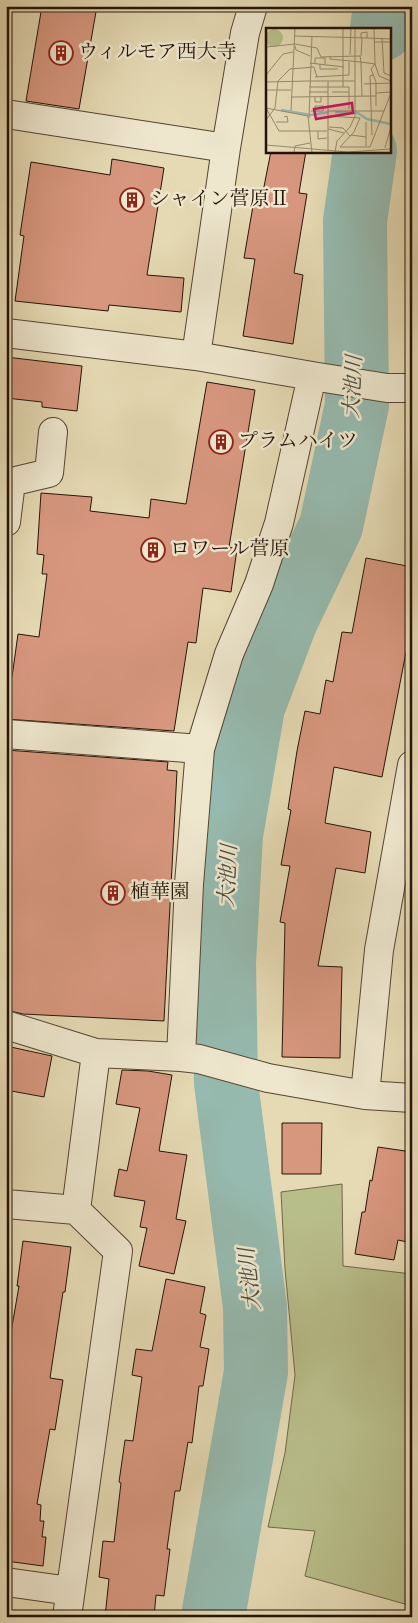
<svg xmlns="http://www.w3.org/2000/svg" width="418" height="1623" font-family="'Old Standard TT','Noto Serif JP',serif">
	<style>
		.green { fill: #b8be8a; stroke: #6e6848 }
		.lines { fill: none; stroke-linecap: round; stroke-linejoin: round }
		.river { stroke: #96baaf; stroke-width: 64 }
		.building { fill: #d7977f; stroke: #251307 }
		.street-casing { stroke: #554532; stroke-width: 30 }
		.street { stroke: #eee7ce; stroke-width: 28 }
		.labels { text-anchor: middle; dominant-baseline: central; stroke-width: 5; stroke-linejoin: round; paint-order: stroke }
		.poi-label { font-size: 20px; fill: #251307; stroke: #eee7ce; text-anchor: start }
		.water-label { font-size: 21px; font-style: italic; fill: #4d4d42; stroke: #eee7ce }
		.inset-river { fill: none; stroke: #96baaf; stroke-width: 2.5 }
		.inset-road { fill: none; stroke: #988a6f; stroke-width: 1 }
		.view { fill: #c2185b; fill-opacity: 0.15; stroke: #c2185b; stroke-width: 2.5 }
		.inset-edge { fill: none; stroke: #251307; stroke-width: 2.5 }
	</style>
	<rect width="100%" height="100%" fill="#e5dab4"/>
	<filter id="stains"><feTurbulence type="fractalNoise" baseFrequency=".004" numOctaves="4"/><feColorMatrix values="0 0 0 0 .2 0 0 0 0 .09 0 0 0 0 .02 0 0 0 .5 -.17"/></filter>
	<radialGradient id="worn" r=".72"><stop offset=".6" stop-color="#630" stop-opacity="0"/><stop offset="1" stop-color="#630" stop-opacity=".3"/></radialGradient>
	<path class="green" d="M342,1184L343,1266L412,1274V1606L305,1576L315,1531L268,1527L285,1453L295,1375L285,1269L281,1192Z"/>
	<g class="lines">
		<path class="river" d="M382,29L385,6
			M213,1617L256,1372L255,1307L226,1083L224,963L231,835L253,707L286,620L331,526L357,405L355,221L365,151"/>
	</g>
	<path class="building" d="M42,6H97L79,109L26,101Z
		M271,151H306L299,193L307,194L294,273L303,275L293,344L243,336L255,259L244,258L253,206L260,207Z
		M112,159L164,168L147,275L184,278L181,312L109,305L108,311L15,301L24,236L20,235L31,162L110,175Z
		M6,357L82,366L77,411L42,407V402L6,398Z
		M207,382L255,390L229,547L237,549L231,592L203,588L196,643L188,642L174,731L6,719L10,677H12L18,634L39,637L47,574H42L44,555L37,554L41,493L92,497L90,511L149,518L151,499L186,504Z
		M366,558L412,567V653L406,652L382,777L334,767L325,823L371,832L365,873L336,868L318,966L342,967L340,1058L282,1057L285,923L280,922L290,866L281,865L291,810L288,809L297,751L305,711L320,714L326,680L333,682L342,632L352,633Z
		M6,750L168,762L167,770L177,771L164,1021L23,1014L6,1010Z
		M6,1046L52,1056L44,1097L6,1090Z
		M122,1070L148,1071L172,1075L159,1151L187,1155L176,1219L186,1221L174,1274L139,1266L147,1228L140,1227L145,1201L114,1196L119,1169L127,1171L140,1108L116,1104Z
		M282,1123H322L321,1174H282Z
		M378,1147L412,1152V1243L398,1240L394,1260L355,1254L362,1212H365L370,1180L372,1181Z
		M23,1241L71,1247L65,1292H63L50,1378L63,1380L55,1430L50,1429L37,1504L41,1505L40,1521H44L42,1537H46L43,1566L6,1561V1376L11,1345L9,1344L19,1286H17Z
		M166,1279L205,1287L200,1313L206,1315L200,1347L209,1349L203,1386H199L192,1443L188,1442L180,1491H175L167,1549H170L164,1596L156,1595L154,1617H105L109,1579L99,1577L103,1541L114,1542L121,1483L119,1482L125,1440L133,1441L142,1377L132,1375L136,1349L152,1351Z"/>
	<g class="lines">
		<g class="street-casing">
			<path id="street" d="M6,114L226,148
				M6,333L196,356L312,376L279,523L259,584L229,654L200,749L189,884L181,1057
				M196,356L226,148L245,33L253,6
				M312,376L387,388H412
				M6,522L11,482L49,473L53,432
				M6,734L200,749
				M6,1025L96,1053L181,1057L199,1059L268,1078L365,1095L412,1098
				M365,1095L379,950L412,765
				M6,1204L76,1210L118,1251L67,1617
				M76,1210L96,1053
				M6,1582L70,1591"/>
		</g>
		<use href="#street" class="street"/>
	</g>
	<defs>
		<g id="building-ring" transform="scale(1.25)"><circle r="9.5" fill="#eee7ce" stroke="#8f2418" stroke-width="1.5"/><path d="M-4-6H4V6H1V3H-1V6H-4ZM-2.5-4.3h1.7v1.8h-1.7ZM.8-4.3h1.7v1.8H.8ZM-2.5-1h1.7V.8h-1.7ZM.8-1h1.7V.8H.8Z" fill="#8f2418"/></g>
	</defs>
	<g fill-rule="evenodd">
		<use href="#building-ring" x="61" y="53"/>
		<use href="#building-ring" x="132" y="200"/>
		<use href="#building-ring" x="221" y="442"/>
		<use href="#building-ring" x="153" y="550"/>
		<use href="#building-ring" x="113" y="893"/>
	</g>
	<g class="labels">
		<g class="poi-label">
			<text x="78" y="53">ウィルモア西大寺</text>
			<text x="150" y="200">シャイン菅原Ⅱ</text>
			<text x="238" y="442">プラムハイツ</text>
			<text x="170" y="550">ロワール菅原</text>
			<text x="130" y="893">植華園</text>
		</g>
		<g class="water-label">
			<text transform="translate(354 387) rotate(-87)">大池川</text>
			<text transform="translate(229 876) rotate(-87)">大池川</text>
			<text transform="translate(251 1279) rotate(-96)">大池川</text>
		</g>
	</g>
	<g transform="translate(266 28)">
		<rect width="125" height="125" fill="#e5dab4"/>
		<path d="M-1 10a9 9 0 1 1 18 0a9 9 0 1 1-18 0Z" fill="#b8be8a"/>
		<path class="inset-river" d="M15,82L45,87L63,84M69,84L92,85L101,91L125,96"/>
		<path class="inset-road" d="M108,0L109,36L105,41L110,54V78M28,8L101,10M95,10V5L101,4V10L125,11M116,10L118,45L125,48M108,14H125M29,18L30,22L44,28M0,19L29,16L51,20L55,29L94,28L95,34L109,36L113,48L125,53M84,27L85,0M64,28V31L95,34L96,68M95,28L96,10M44,35L78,39M49,35V30H59V36M54,36V41H72M0,47L17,26L27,24M49,49L83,47V34M43,53H89M62,53V122M0,54L43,53M98,56L125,55M43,59H83V81M77,59V0M0,62H25M43,64H62M66,64H83M110,65L125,64M25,69L110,68M49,69V74H55V69M0,80L42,88L46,125M0,80L13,103H61M25,83L29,0M45,83H57L58,78H49V83M62,83H118M62,88L94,90L88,104L74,119H104L125,65M43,90L46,8M0,92L9,80L12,53L24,41L48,39L51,49M10,94H22L21,88L18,89M100,94V118M63,99L77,100L84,108M62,101L78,105M52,103V111L61,110M85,107L100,109M106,107L104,48L107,47M0,117L82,124L125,121M119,120L125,99M69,124L71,113L84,99L89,88V0M28,125L29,118L44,115"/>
		<path class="view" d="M86,75L87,85L50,91L48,81Z"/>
		<rect width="125" height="125" class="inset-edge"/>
	</g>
	<rect width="418" height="1623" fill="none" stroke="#e5dab4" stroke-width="25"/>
	<rect x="8" y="8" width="403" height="1608" fill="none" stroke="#251307" stroke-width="2.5"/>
	<rect x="12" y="12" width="393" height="1598" fill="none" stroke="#251307"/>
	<rect width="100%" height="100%" filter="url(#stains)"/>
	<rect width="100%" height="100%" fill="url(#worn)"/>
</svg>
